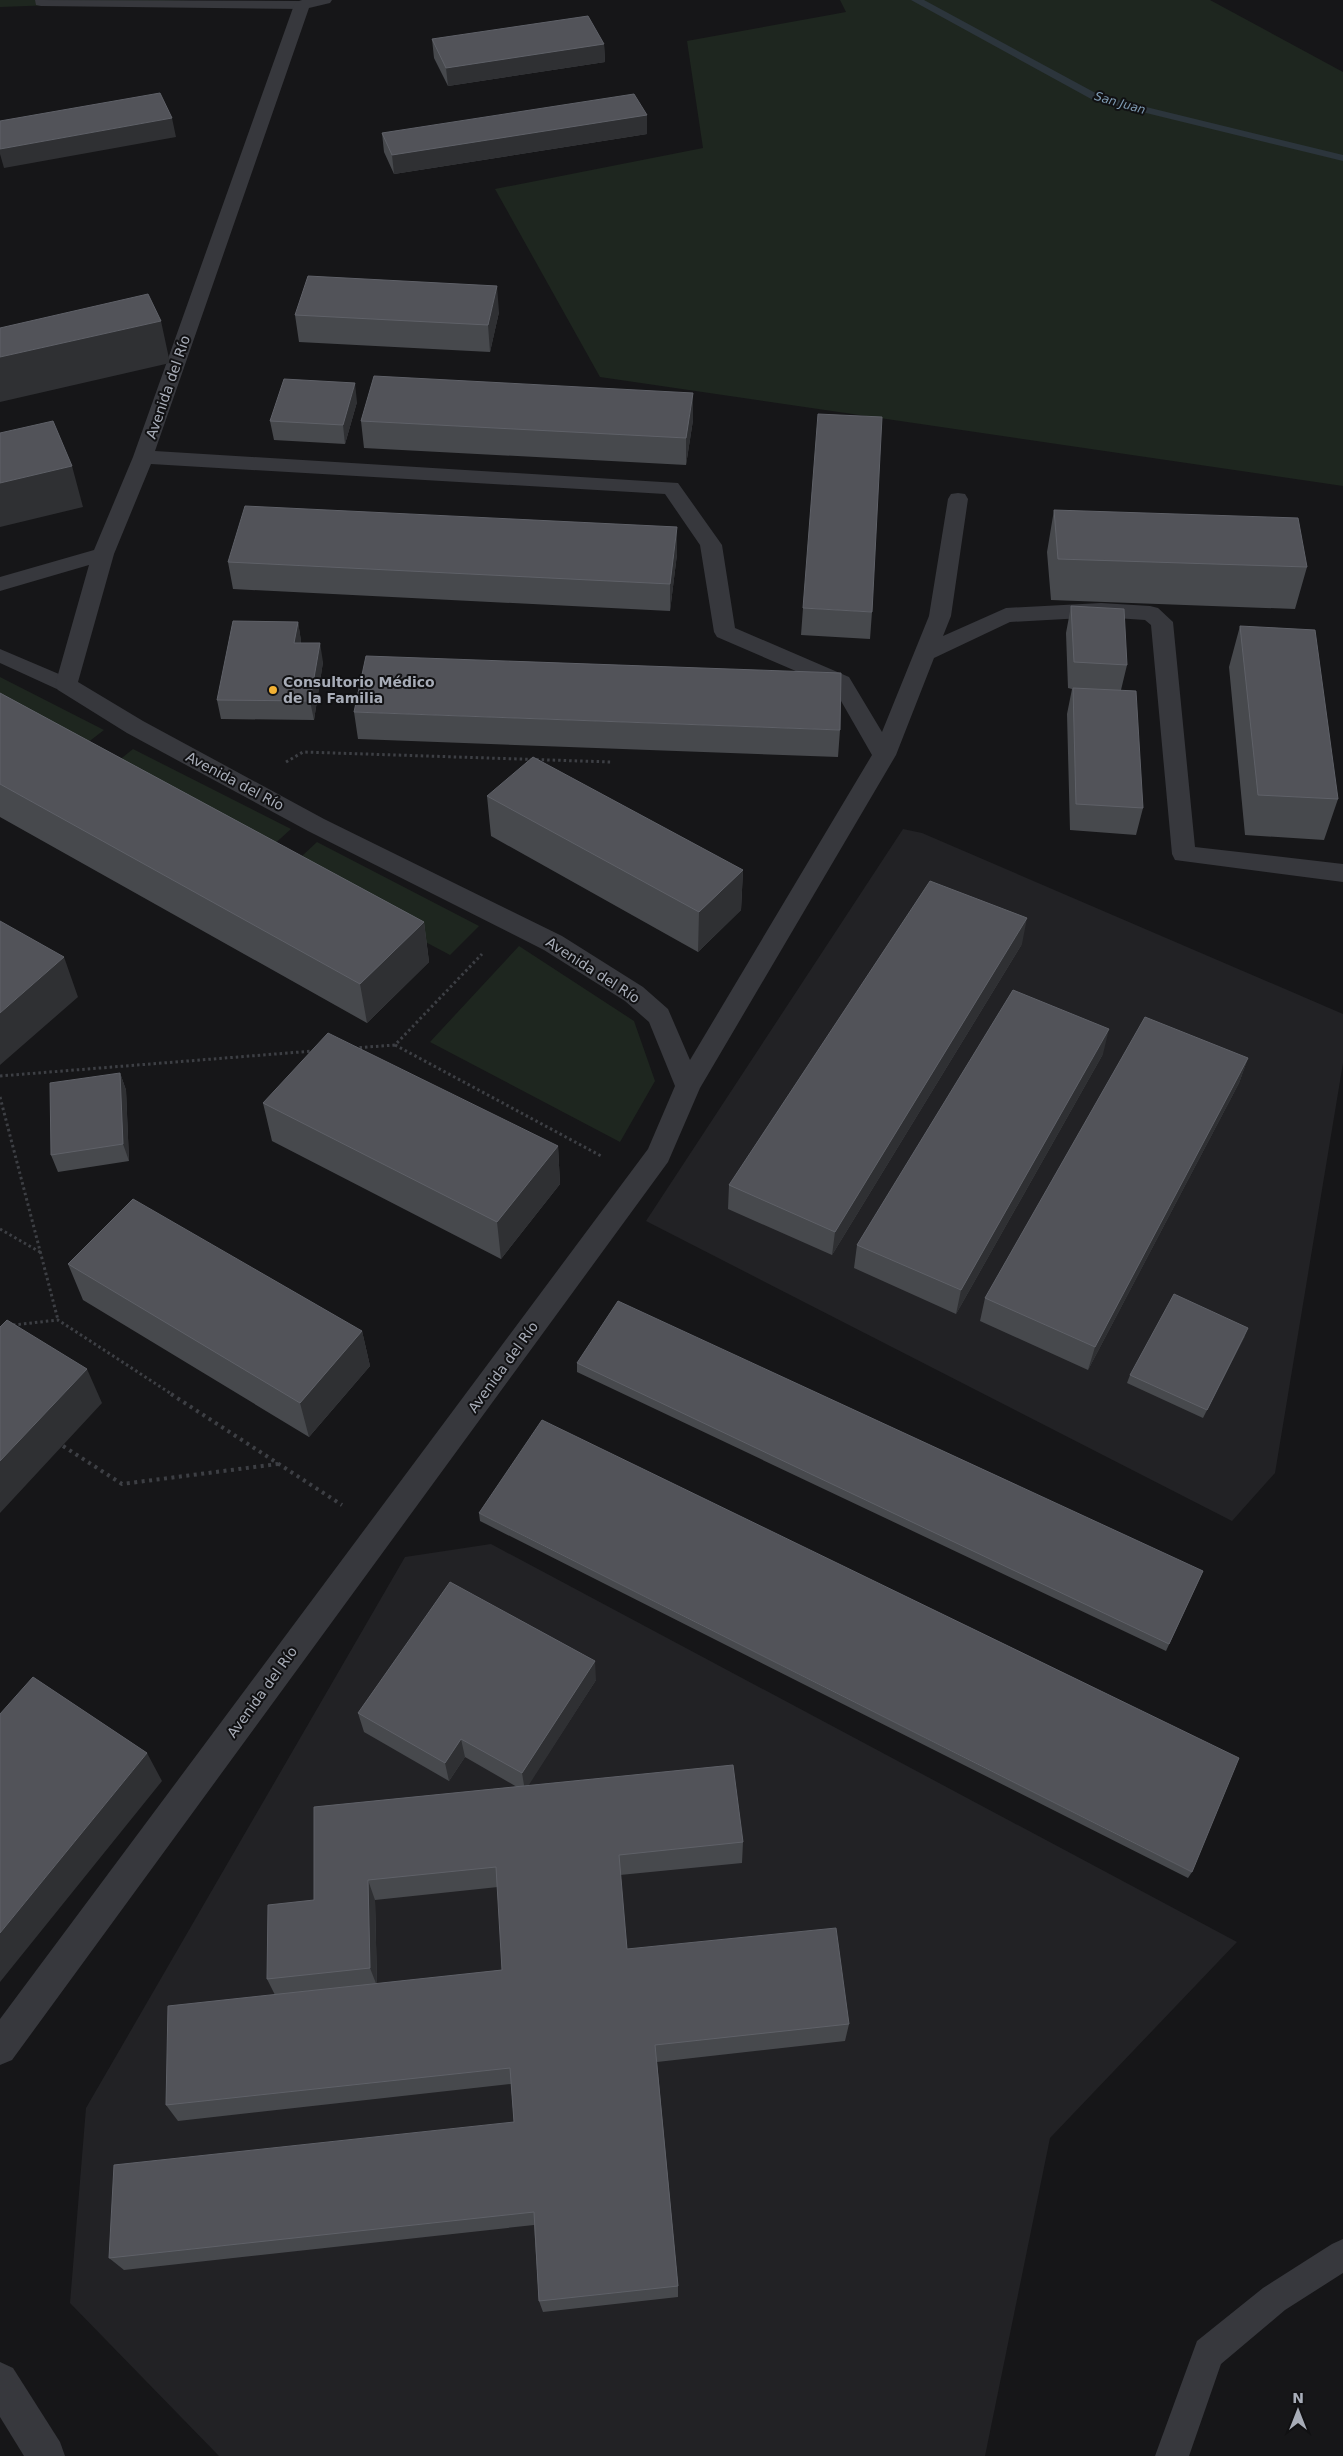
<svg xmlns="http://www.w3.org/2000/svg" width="1343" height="2456" font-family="'DejaVu Sans',sans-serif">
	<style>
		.built { fill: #222225 }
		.green { fill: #1e261f }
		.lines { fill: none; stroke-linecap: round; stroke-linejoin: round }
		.stream { fill: #2c353c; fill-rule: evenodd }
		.path-far1 { stroke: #3d3f44; stroke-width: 3; stroke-dasharray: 2.5 3; stroke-linecap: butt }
		.path { stroke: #3d3f44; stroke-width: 4; stroke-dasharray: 3 4.5; stroke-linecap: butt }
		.service { fill: #37383d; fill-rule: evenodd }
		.minor { fill: #37383d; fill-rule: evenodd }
		.tertiary { fill: #37383d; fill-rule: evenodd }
		.wall { fill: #47494d; fill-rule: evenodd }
		.shaded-wall { fill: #2f3033 }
		.building { fill: #525359; stroke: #5f6168 }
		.poi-dot { fill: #f2b134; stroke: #111113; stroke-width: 2 }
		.labels { text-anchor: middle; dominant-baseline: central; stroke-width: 4; stroke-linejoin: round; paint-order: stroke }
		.far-water-label { font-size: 12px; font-style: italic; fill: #7f9bb3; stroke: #111113 }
		.street-label { font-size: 14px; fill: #a8adb8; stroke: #111113 }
		.poi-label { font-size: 14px; font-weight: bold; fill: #a8adb8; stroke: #111113; text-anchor: start }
	</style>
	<rect width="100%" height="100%" fill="#161618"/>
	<path class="built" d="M903,829L922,833L1343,1014V1063L1275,1473L1232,1521L646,1221Z
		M491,1544L1237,1942L1050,2138L985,2456H219L70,2303L86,2108L405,1557Z"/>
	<path class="green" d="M0,0H192L0,7Z
		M840,0H1210L1343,72V486L600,377L495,189L703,148L687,41L846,12Z
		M0,677L104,730L78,750L0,710Z
		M133,749L291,829L261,856L102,774Z
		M317,842L479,926L450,955L288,869Z
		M519,946L634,1021L655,1081L620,1142L430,1042Z"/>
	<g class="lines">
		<path class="stream" d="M911,0H924L1101,96L1343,155V161L1093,100Z"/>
		<path class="path-far1" d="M286,762L303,752L611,762
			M395,1045L603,1157
			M354,1048L395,1045L482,954
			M0,1076L313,1051
			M0,1097L58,1320
			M0,1229L40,1252
			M13,1325L58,1320L173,1395"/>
		<path class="path" d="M171,1394L342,1505
			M63,1446L122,1484L278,1464"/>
		<path class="service" d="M35,0L302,1L309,5L302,9L41,6L36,5Z
			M0,649L73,680L76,685L73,690L66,692L59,690L0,663Z
			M1343,2239V2273L1285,2310L1221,2364L1189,2456H1155L1197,2341L1263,2288L1332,2244Z"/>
		<path class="minor" d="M302,0H332L330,3L309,8L155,451L678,483L722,545L735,628L849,677L882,732L929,616L948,499L951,494L958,493L965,494L968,499L951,616L943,636L1006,608L1101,603L1150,606L1158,608L1173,622L1195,847L1343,864V882L1175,860L1172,854L1151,625L1145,620L1101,617L1010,622L934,658L896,755L700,1088L668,1162L12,2060L0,2065V2019L648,1149L675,1086L649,1022L625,1001L544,950L308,831L127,733L58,690L55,685L89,565L0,591V577L94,550L133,457L294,5L296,2ZM151,464L665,494L700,545L714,632L717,637L833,687L872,755L690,1060L668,1009L643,987L562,936L324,819L143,721L78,682L114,554Z"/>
		<path class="tertiary" d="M0,2362L13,2368L60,2442L65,2456H24L0,2417Z"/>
	</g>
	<path class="wall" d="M432,39L604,44L605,62L448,86L434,58Z
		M647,115V134L394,174L384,152L382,133Z
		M499,312L490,352L299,342L295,315Z
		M357,402L345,444L274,440L270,421Z
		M693,420L686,465L364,448L361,421Z
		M1054,510L1307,567L1295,609L1051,600L1047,552Z
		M677,554L670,611L233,589L228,562Z
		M1071,606L1127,665L1121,690L1143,808L1136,835L1070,830L1067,714L1072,689L1068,688L1066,633Z
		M803,608L872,612L870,639L801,635Z
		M298,622L301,641V643L323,662L314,720L221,719L217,700Z
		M1240,626L1338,799L1324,840L1245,835L1229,667Z
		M0,693L424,922L429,962L367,1023L0,817Z
		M354,712L840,730L838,757L358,739Z
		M487,796L743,870L741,910L698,952L491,836Z
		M1022,944L832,1255L728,1209L729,1185Z
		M1103,1054L956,1314L854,1268L857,1245Z
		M1248,1058L1239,1083L1088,1370L980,1321L985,1298Z
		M120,1073L126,1090L129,1161L58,1172L51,1155Z
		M263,1103L558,1146L560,1184L501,1259L272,1141Z
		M68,1264L362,1331L370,1366L309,1437L83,1300Z
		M1245,1336L1203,1418L1127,1383L1130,1375Z
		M577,1363L1203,1571L1166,1651L577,1372Z
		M479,1513L1192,1872L1188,1878L480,1521Z
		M596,1680L528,1785L743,1842L742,1863L620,1875L627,1949L849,2024L845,2041L657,2062L678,2286V2297L543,2312L539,2301L534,2225L124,2270L109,2258L514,2122L511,2084L178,2121L166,2105L275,1995L267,1979L314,1900L517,1787L465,1757L449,1781L364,1732L358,1713ZM498,1887L502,1970L377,1984L375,1900Z"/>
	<path class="shaded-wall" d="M604,44L605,62L448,86L446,68Z
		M647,115V134L394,174L392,155Z
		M172,118L176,137L4,168L0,154V149Z
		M497,286L499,312L490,352L488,325Z
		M161,321L170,363L0,402V357Z
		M355,383L357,402L345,444L343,425Z
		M693,393V420L686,465V438Z
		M72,466L83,507L0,527V483Z
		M677,527V554L670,611V584Z
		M298,622L301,641L297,662L294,643Z
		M320,643L323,662L314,720L310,701Z
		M743,870L741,910L698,952L699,912Z
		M1027,918L1022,944L832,1255L835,1232Z
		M424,922L429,962L367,1023L360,984Z
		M64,957L78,997L0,1065V1013Z
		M1109,1029L1103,1054L956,1314L961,1290Z
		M1248,1058L1239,1083L1088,1370L1095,1347Z
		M120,1073L126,1090L129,1161L123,1144Z
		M558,1146L560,1184L501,1259L497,1222Z
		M1248,1328L1245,1336L1203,1418Z
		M362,1331L370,1366L309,1437L300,1403Z
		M87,1369L102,1403L0,1513V1461Z
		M595,1661L596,1680L525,1791L522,1773Z
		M461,1739L465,1757L449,1781L445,1763Z
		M147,1753L162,1781L0,1982V1933Z
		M368,1880L375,1900L377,1986L370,1968Z"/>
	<path class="building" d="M588,16L604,44L446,68L432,39Z
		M160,93L172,118L0,149V121Z
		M634,94L647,115L392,155L382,133Z
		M308,276L497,286L488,325L295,315Z
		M148,294L161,321L0,357V328Z
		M374,376L693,393L686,438L361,421Z
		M284,379L355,383L343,425L270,421Z
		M818,414L882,417L872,612L803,608Z
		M53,421L72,466L0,483V433Z
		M245,506L677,527L670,584L228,562Z
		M1054,510L1298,518L1307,567L1058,559Z
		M1071,606L1124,609L1127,665L1074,662Z
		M233,621L298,622L294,643H320L310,701L217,700Z
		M1240,626L1315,630L1338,799L1258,795Z
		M366,656L841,673L840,730L354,712Z
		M1073,688L1136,691L1143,808L1076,804Z
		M0,693L424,922L360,984L0,784Z
		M533,757L743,870L699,912L487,796Z
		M930,881L1027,918L835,1232L729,1185Z
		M0,921L64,957L0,1013Z
		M1013,990L1109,1029L961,1290L857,1245Z
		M1145,1017L1248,1058L1095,1347L985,1298Z
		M328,1033L558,1146L497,1222L263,1103Z
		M120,1073L123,1144L51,1155L50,1083Z
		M133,1199L362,1331L300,1403L68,1264Z
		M1174,1294L1248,1328L1207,1410L1130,1375Z
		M618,1301L1203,1571L1169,1644L577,1363Z
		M7,1320L87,1369L0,1461V1327Z
		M542,1420L1239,1758L1192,1872L479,1513Z
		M450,1582L595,1661L522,1773L461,1739L445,1763L358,1713Z
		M33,1677L147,1753L0,1933V1714Z
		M733,1765L743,1842L619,1855L627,1949L836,1928L849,2024L655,2045L678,2286L539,2301L534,2212L109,2258L114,2165L514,2122L510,2068L166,2105L168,2006L502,1970L496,1867L368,1880L370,1968L267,1979L268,1905L314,1900V1807Z"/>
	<circle class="poi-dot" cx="273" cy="690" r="5"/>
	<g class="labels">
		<g class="far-water-label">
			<text transform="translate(1120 103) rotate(16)">San Juan</text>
		</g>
		<g class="street-label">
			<text transform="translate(168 387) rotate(-71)">Avenida del Río</text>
			<text transform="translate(235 781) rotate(28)">Avenida del Río</text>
			<text transform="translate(593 970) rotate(33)">Avenida del Río</text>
			<text transform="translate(503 1367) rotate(-54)">Avenida del Río</text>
			<text transform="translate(262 1692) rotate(-54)">Avenida del Río</text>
		</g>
		<g class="poi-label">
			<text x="283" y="682">Consultorio Médico<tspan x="283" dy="16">de la Familia</tspan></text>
		</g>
	</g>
	<g transform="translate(1298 2411)" stroke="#111113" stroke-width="4" paint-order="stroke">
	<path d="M0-4L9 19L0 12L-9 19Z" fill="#a8adb8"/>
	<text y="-8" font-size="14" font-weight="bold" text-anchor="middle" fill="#a8adb8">N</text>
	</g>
</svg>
